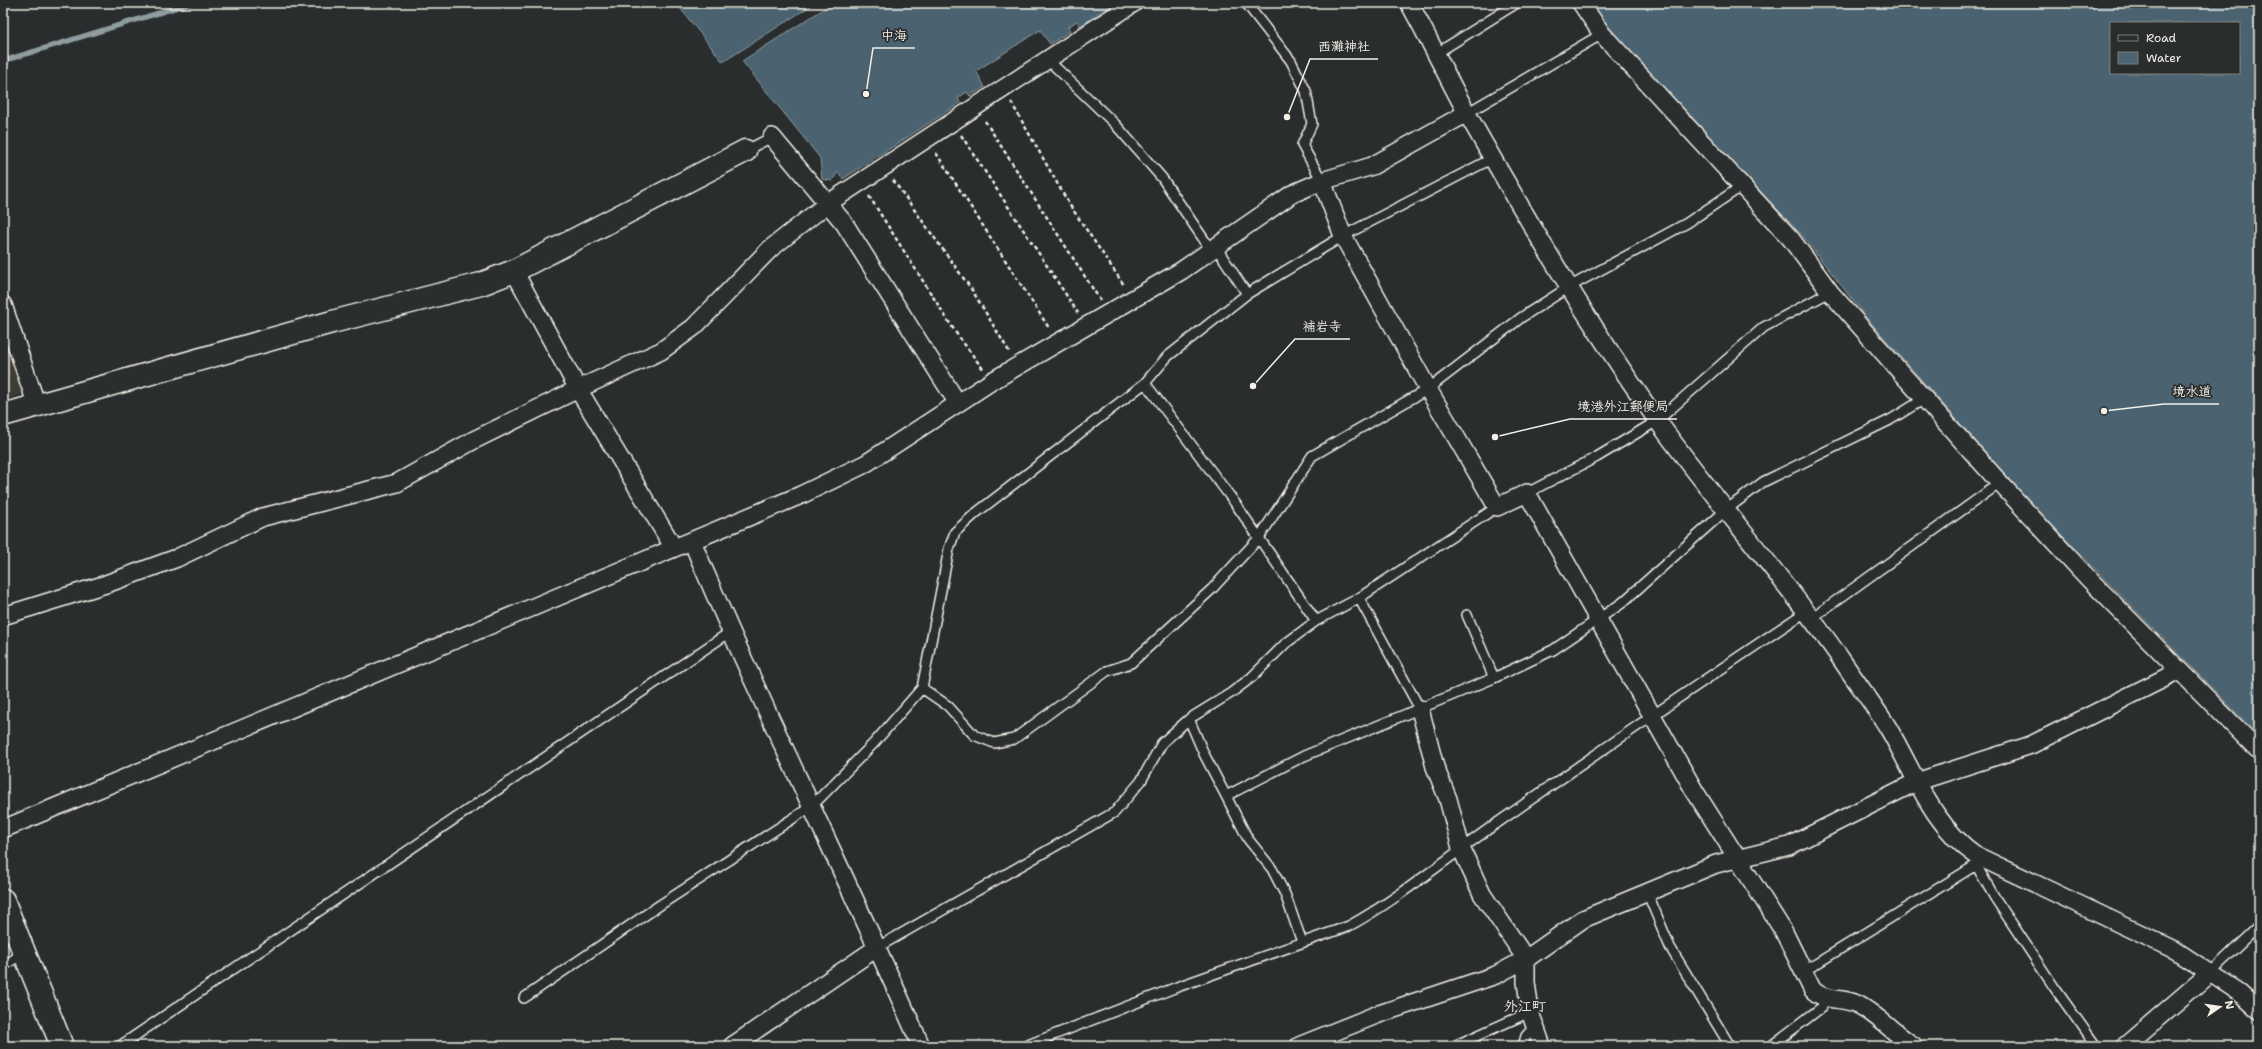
<svg xmlns="http://www.w3.org/2000/svg" width="2262" height="1049" font-family="'Shantell Sans','Klee One',sans-serif">
	<style>
		.built { fill: #3d3c38 }
		.water { fill: #4c6470; stroke: #8f9ca0; fill-rule: evenodd }
		.pier { fill: #2a2d2e }
		.lines { fill: none; stroke-linecap: round; stroke-linejoin: round }
		.stream { stroke: #8f9ca0; stroke-width: 5 }
		.service-casing { stroke: #f4f1e8; stroke-width: 12 }
		.minor-casing { stroke: #f4f1e8; stroke-width: 20 }
		.tertiary-casing { stroke: #f4f1e8; stroke-width: 25 }
		.path { stroke: #f4f1e8; stroke-width: 2.5; stroke-dasharray: 4 3; stroke-linecap: butt }
		.service { stroke: #2a2d2e; stroke-width: 9 }
		.minor { stroke: #2a2d2e; stroke-width: 17 }
		.tertiary { stroke: #2a2d2e; stroke-width: 22 }
		.labels { text-anchor: middle; dominant-baseline: central; stroke-width: 3.5; stroke-linejoin: round; paint-order: stroke }
		.quarter-label { font-size: 14px; font-weight: bold; fill: #f4f1e8; stroke: #2a2d2e }
		.leader { fill: none; stroke: #f4f1e8; stroke-width: 1.5 }
		.callout-dot { fill: #f4f1e8; stroke: #2a2d2e; stroke-width: 1.5 }
		.callout-label { font-size: 13px; text-anchor: middle; font-weight: bold; fill: #f4f1e8; stroke: #2a2d2e; stroke-width: 3.5; stroke-linejoin: round; paint-order: stroke }
	</style>
	<rect width="100%" height="100%" fill="#2a2d2e"/>
	<filter id="ink" filterUnits="userSpaceOnUse"><feTurbulence type="fractalNoise" baseFrequency=".025" numOctaves="2"/><feDisplacementMap in="SourceGraphic" scale="8" xChannelSelector="R" yChannelSelector="G"/><feConvolveMatrix kernelMatrix="1 2 1 2 8 2 1 2 1" color-interpolation-filters="sRGB"/></filter>
	<g filter="url(#ink)">
		<path class="built" d="M3,323L24,387L19,395L3,400Z"/>
		<path class="water" d="M676,3H815L723,62Z
			M833,3H1114L1080,26L1077,21L1068,27L1070,31L1050,44L1040,30L976,71L985,87L970,96L967,92L958,98L960,103L843,179L838,172L832,181L822,179L820,158L742,61Z
			M1592,3H2259V736L2034,507L1865,316L1801,234L1653,80L1609,28ZM2111,23H2239V73H2111Z"/>
		<path class="pier" d="M817,3L724,63H723Z
			M829,3H831L740,61L741,60Z"/>
		<g class="lines">
			<path class="stream" d="M3,61L191,3"/>
			<g class="service-casing">
				<path id="service" d="M1246,3L1291,61L1306,91L1312,124L1302,145L1322,181
					M1437,53L1517,3
					M1048,60L1115,124L1162,178L1211,250
					M1467,113L1602,34
					M745,151L772,137
					M1216,247L1247,294L1167,357L1145,383L1235,503L1316,621
					M1247,294L1343,236L1493,158
					M1527,493L1597,457L1657,421L1764,327L1830,292
					M1359,598L1420,709
					M1467,615L1494,678L1553,650L1622,603L1726,510L1763,482L1890,420L1924,399
					M1812,618L2000,483
					M922,688L948,706L974,735L994,743L1014,739L1107,671L1131,663L1212,589L1259,538L1312,456L1428,389L1522,317L1569,287L1687,223L1742,186
					M1189,719L1204,754L1226,796L1304,756L1494,678
					M1226,796L1248,839L1272,869L1285,894L1302,942
					M1977,856L1976,865L1995,898L2054,987L2096,1046
					M1647,892L1670,947L1730,1046
					M878,947L1115,812L1141,781L1162,743L1189,719L1231,693L1252,677L1285,644L1316,621L1359,598L1497,507
					M3,966L24,953
					M1803,972L1976,865
					M2210,973L2259,926
					M524,998L660,905L812,806L874,743L922,688L949,549L955,532L976,513L1145,383
					M120,1046L730,632
					M1025,1046L1177,987L1349,926C1402,897 1449,856 1500,821C1602,750 1704,680 1807,611
					M1454,1046L1530,1012
					M1523,1046L1526,1036L1534,1027
					M1771,1046L1822,1007L1824,998"/>
			</g>
			<g class="minor-casing">
				<path id="minor" d="M1409,3C1430,40 1448,79 1469,117C1528,221 1588,323 1657,420C1716,503 1785,578 1843,662C1857,683 1873,704 1887,726C1914,771 1931,825 1977,856L2175,950L2239,992L2259,1010
					M1581,3L1602,34L1791,239L1830,292L1903,375L2000,483L2087,577L2259,751
					M772,137L844,223L957,402
					M1322,181L1343,236L1428,389L1497,507L1527,493L1694,790L1784,932L1812,989C1823,1002 1842,997 1857,1004C1877,1014 1894,1034 1914,1046
					M514,271L578,389L674,548
					M3,305L37,406
					M692,541C763,711 847,876 921,1046
					M3,616L106,584L177,558L263,517L397,483L474,440L578,389L661,351L694,327L770,249L827,204L1134,3
					M1420,709L1435,767L1448,799L1461,848L1482,894L1526,959V982L1530,1012L1542,1046
					M3,829L801,495L865,464L992,381L1181,271L1292,194L1322,181L1372,166L1467,113
					M732,1046L878,947
					M1299,1046L1376,1015L1496,975L1526,959L1583,919L1716,864L1789,846L1916,782L2031,745L2179,671
					M2125,1046L2210,973"/>
			</g>
			<g class="tertiary-casing">
				<path id="tertiary" d="M3,415L332,322L481,284L514,271L745,151
					M3,900L62,1046"/>
			</g>
			<path class="path" d="M1011,102L1069,204L1124,285
				M985,121L1100,300
				M961,135L1078,313
				M936,153L1049,328
				M893,180L972,290L1010,353
				M869,196L956,333L983,369"/>
			<use href="#service" class="service"/>
			<use href="#minor" class="minor"/>
			<use href="#tertiary" class="tertiary"/>
		</g>
	</g>
	<g class="labels">
		<g class="quarter-label">
			<text x="1525" y="1006">外江町</text>
		</g>
	</g>
	<path class="leader" d="M866 94L873 48H915M1287 117L1310 59H1378M1253 386L1295 339H1350M2104 411L2164 404H2219M1495 437L1570 419H1677"/>
	<g class="callout-dot">
		<circle cx="866" cy="94" r="4"/>
		<circle cx="1287" cy="117" r="4"/>
		<circle cx="1253" cy="386" r="4"/>
		<circle cx="2104" cy="411" r="4"/>
		<circle cx="1495" cy="437" r="4"/>
	</g>
	<g class="callout-label">
		<text x="894" y="40">中海</text>
		<text x="1344" y="51">西灘神社</text>
		<text x="1322" y="331">補岩寺</text>
		<text x="2192" y="396">境水道</text>
		<text x="1623" y="411">境港外江郵便局</text>
	</g>
	<rect width="2262" height="1049" fill="none" stroke="#2a2d2e" stroke-width="16"/>
	<rect x="8" y="8" width="2246" height="1033" fill="none" stroke="#f4f1e8" stroke-width="1.5" filter="url(#ink)"/>
	<rect x="2110" y="22" width="130" height="52" fill="#2a2d2e" stroke="#7b7b78"/>
	<rect x="2118" y="35" width="20" height="6" fill="#2a2d2e" stroke="#7b7b78"/>
	<text x="2146" y="42" font-size="12" fill="#f4f1e8">Road</text>
	<rect x="2118" y="52" width="20" height="12" fill="#4c6470" stroke="#7b7b78"/>
	<text x="2146" y="62" font-size="12" fill="#f4f1e8">Water</text>
	<g transform="translate(2220 1007) rotate(77)" stroke="#2a2d2e" stroke-width="3" paint-order="stroke">
	<path d="M0-3L7 15L0 10L-7 15Z" fill="#f4f1e8"/>
	<text y="-6" font-size="11" font-weight="bold" text-anchor="middle" fill="#f4f1e8">N</text>
	</g>
</svg>
